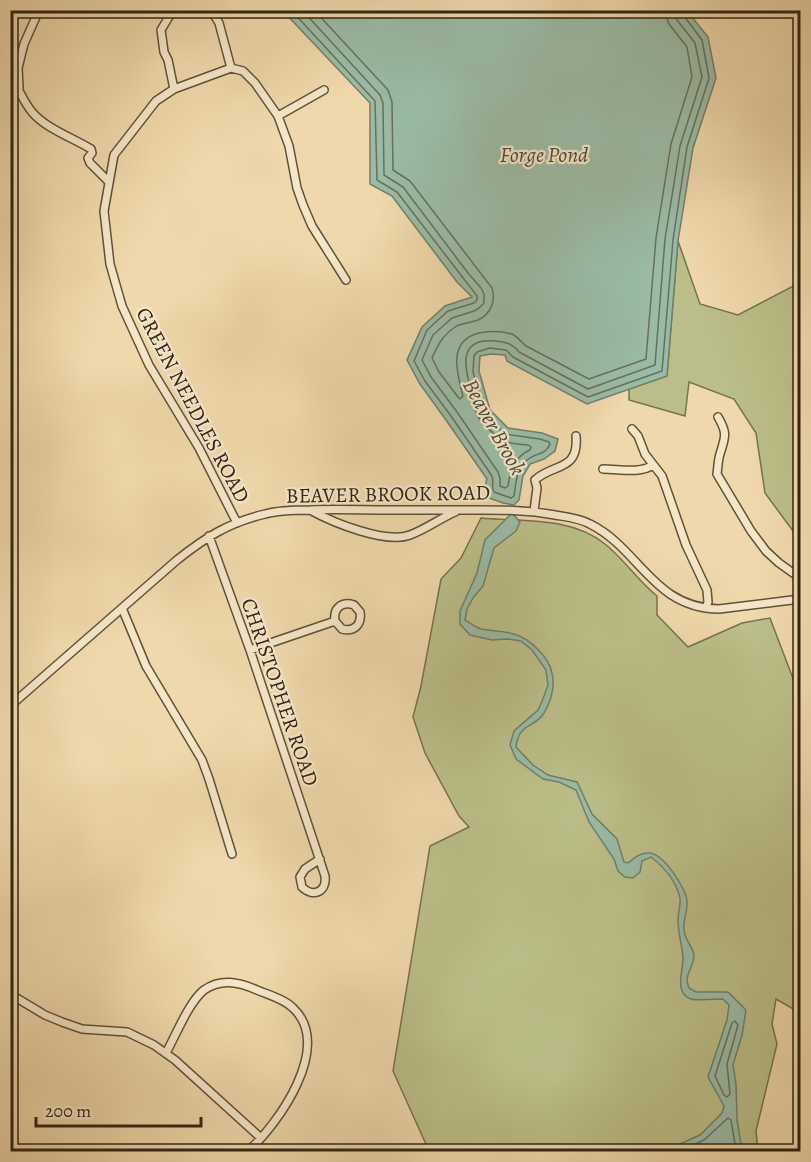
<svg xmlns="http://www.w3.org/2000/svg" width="811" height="1162" font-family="Alegreya,serif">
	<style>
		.green { fill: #bbbe88; stroke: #76724e; stroke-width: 1.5 }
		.water { fill: #9abba5; stroke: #707f6b; stroke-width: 1.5 }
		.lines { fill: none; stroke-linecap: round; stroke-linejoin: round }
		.shore { stroke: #66705d; stroke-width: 1.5 }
		.minor-casing { stroke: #60523a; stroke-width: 10 }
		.minor { stroke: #f5e6c8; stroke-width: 7 }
		.labels { text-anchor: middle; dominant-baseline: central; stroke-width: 4.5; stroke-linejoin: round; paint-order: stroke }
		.street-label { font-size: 21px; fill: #312515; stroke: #f5e6c8 }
		.water-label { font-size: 22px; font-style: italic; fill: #4b4a39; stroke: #f5e6c8 }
	</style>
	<rect width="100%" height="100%" fill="#efd8ab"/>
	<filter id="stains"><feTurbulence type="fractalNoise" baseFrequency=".00333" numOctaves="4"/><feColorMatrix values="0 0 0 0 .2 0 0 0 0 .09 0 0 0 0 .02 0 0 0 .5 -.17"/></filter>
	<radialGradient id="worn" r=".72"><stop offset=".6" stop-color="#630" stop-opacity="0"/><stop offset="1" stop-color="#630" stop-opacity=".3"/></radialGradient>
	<path class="green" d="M678,241L700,304L738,315L797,284L800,286V549L796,535L765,493L756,433L734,399L689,382L685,416L629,400V389L667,376Z
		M481,518C523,522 570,516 605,544C624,559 638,581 657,596V615L688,647L742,623L770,618L800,697V1013L776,999L772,1024L777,1044L756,1131L758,1151H429L393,1071L430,846L469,827L459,816L425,753L413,717L421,686L441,579L461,558Z"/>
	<path class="water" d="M283,11H687L708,37L716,78L693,148L678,241L667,376L587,404L507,361L505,355L491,354L480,356L479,371L490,410L508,428L542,433L558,439L555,451L544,459L530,464L523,476L519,500L514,505L503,503L489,498L485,486L487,479L446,420L420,384L407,360L422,327L445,306L472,297L457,282L392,196L370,184V103Z
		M511,514L514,515L520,522L516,531L494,548L483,586L473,598L467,609L465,620C470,623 476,627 481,629C492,631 503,631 514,634C529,638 549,657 552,673C555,686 551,701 544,713C534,729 519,722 516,747L533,765L548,775L577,782L592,814L617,839L624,862L628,863C634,858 641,852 649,853C663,853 687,889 687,902C688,913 681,922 685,935C687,942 694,949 694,956C694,964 688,971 687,979C687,982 688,985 689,988L696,992H728L746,1010L742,1035L733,1065L736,1084L737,1119L741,1145L740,1151H668L680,1144L700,1135L722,1113L724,1106L708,1077L727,1020L729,1005L723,999C716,999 696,1001 691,999C673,993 684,969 683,957C682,945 678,933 678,920C678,913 681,905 680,898C676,881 664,867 651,857L642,861L640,872L633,878L625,877L618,871L614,859L589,822L576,790L559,782L543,779L516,759L510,745L514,731L538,710L543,699L548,685L546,670L532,650L521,641L508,639L492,640L470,635L460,624V611L477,573L485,540Z"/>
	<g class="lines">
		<path class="shore" d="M291,10L375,101L377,180L397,192L477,296V300L474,303L448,311L427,330L414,361L425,381L451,416L492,476C494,482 491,486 494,492L511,498L514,496C516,484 516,468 527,460C535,453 546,455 550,444L549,442L540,439L505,434L485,414L473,372L474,356L477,352L490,348L506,350L513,357L588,397L662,371L673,240L687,147L709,78L702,40L684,16L683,10
			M302,10L380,95L383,103L384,175L403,187L468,273L481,288L484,294V303L479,308L474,311L452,318L433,335L422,360L431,377L457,412L498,472L500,478V486L505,488L508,486C510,471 515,456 530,450L531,447L528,445C520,444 508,444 501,440C495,436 482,422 478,417C474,410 474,401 472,394C465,370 456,337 495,341C505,342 512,343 519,352L588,389L655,365L665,239L680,146L702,77L695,43L677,20L675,10
			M314,10L388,90L392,102L393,170L410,181L492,288C496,301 491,314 478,320C470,323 461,323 455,327C442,336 438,345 432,358L439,372L458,397L460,399L463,396C457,373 447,341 479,333C490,331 502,331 512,334C518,337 521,342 526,346C533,350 540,353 547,357C561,364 575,372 589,379L646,359L656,238L671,144L692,77L687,47L669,24L667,18L666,10
			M735,1021L738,1025L727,1064L730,1094L727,1097L724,1095L715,1076L732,1023Z
			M679,1152L704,1140L728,1118L731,1120L735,1144V1152"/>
		<g class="minor-casing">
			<path id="minor" d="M173,10L161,30L164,52L168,60L174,89
				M211,10L219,23L231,68
				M10,75C18,87 23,101 32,112C45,128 73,138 91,149L92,153L88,158L90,163L108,181
				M19,87L18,68L24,44L39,10
				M278,116L324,90
				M718,417C728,434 725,437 720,454C718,460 718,467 717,474L751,531L766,551L779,563L800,578
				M632,429L638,436L645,454L662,476L686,545L707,590L708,602L706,608
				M603,469C620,469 639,474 653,465
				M312,511C334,523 386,544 410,535C426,529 439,519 455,512
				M534,511L537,488L535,480C553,463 579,472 576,436
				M237,523L199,448L149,365L122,306L110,264L104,211L114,155L156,101L174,89L231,68L243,71L255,83L278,116L289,146L297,188L303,205L312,226L346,280
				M209,536L250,650L325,876C327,892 313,898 302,887L300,877L305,869L320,859
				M122,608L146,666L202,760L209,779L232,854
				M250,650L335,621L342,629C354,632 362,625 360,612L354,605C342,601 333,608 335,621
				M10,706L177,560C206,537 228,523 265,514C279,510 295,510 310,510C335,509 361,510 387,510C411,510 436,510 460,510C492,510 523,509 555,515C567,517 579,518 590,524C640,549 653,608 719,609L800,599
				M10,994L45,1015L62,1022L82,1029L127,1032L154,1045L175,1060L261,1138
				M166,1053C176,1035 189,1002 204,990C221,978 239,982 257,990C269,995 284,999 293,1008C334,1046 278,1125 247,1152"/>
		</g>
		<use href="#minor" class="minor"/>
	</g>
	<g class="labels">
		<g class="street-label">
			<text transform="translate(193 405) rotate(62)">GREEN NEEDLES ROAD</text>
			<text transform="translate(388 494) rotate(-1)">BEAVER BROOK ROAD</text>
			<text transform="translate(280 692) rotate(71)">CHRISTOPHER ROAD</text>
		</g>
		<g class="water-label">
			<text x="544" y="155">Forge Pond</text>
			<text transform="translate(494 427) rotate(61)">Beaver Brook</text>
		</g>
	</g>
	<rect width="811" height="1162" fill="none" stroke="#efd8ab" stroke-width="36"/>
	<rect x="12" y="12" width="787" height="1138" fill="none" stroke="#312515" stroke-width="3"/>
	<rect x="18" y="18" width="775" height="1126" fill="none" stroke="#312515" stroke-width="1.5"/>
	<path d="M36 1117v9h165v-9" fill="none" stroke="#312515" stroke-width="3"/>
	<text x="45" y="1117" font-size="18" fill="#312515" stroke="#f5e6c8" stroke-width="4.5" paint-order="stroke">200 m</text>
	<rect width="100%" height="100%" filter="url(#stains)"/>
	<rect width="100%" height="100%" fill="url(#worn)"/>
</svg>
